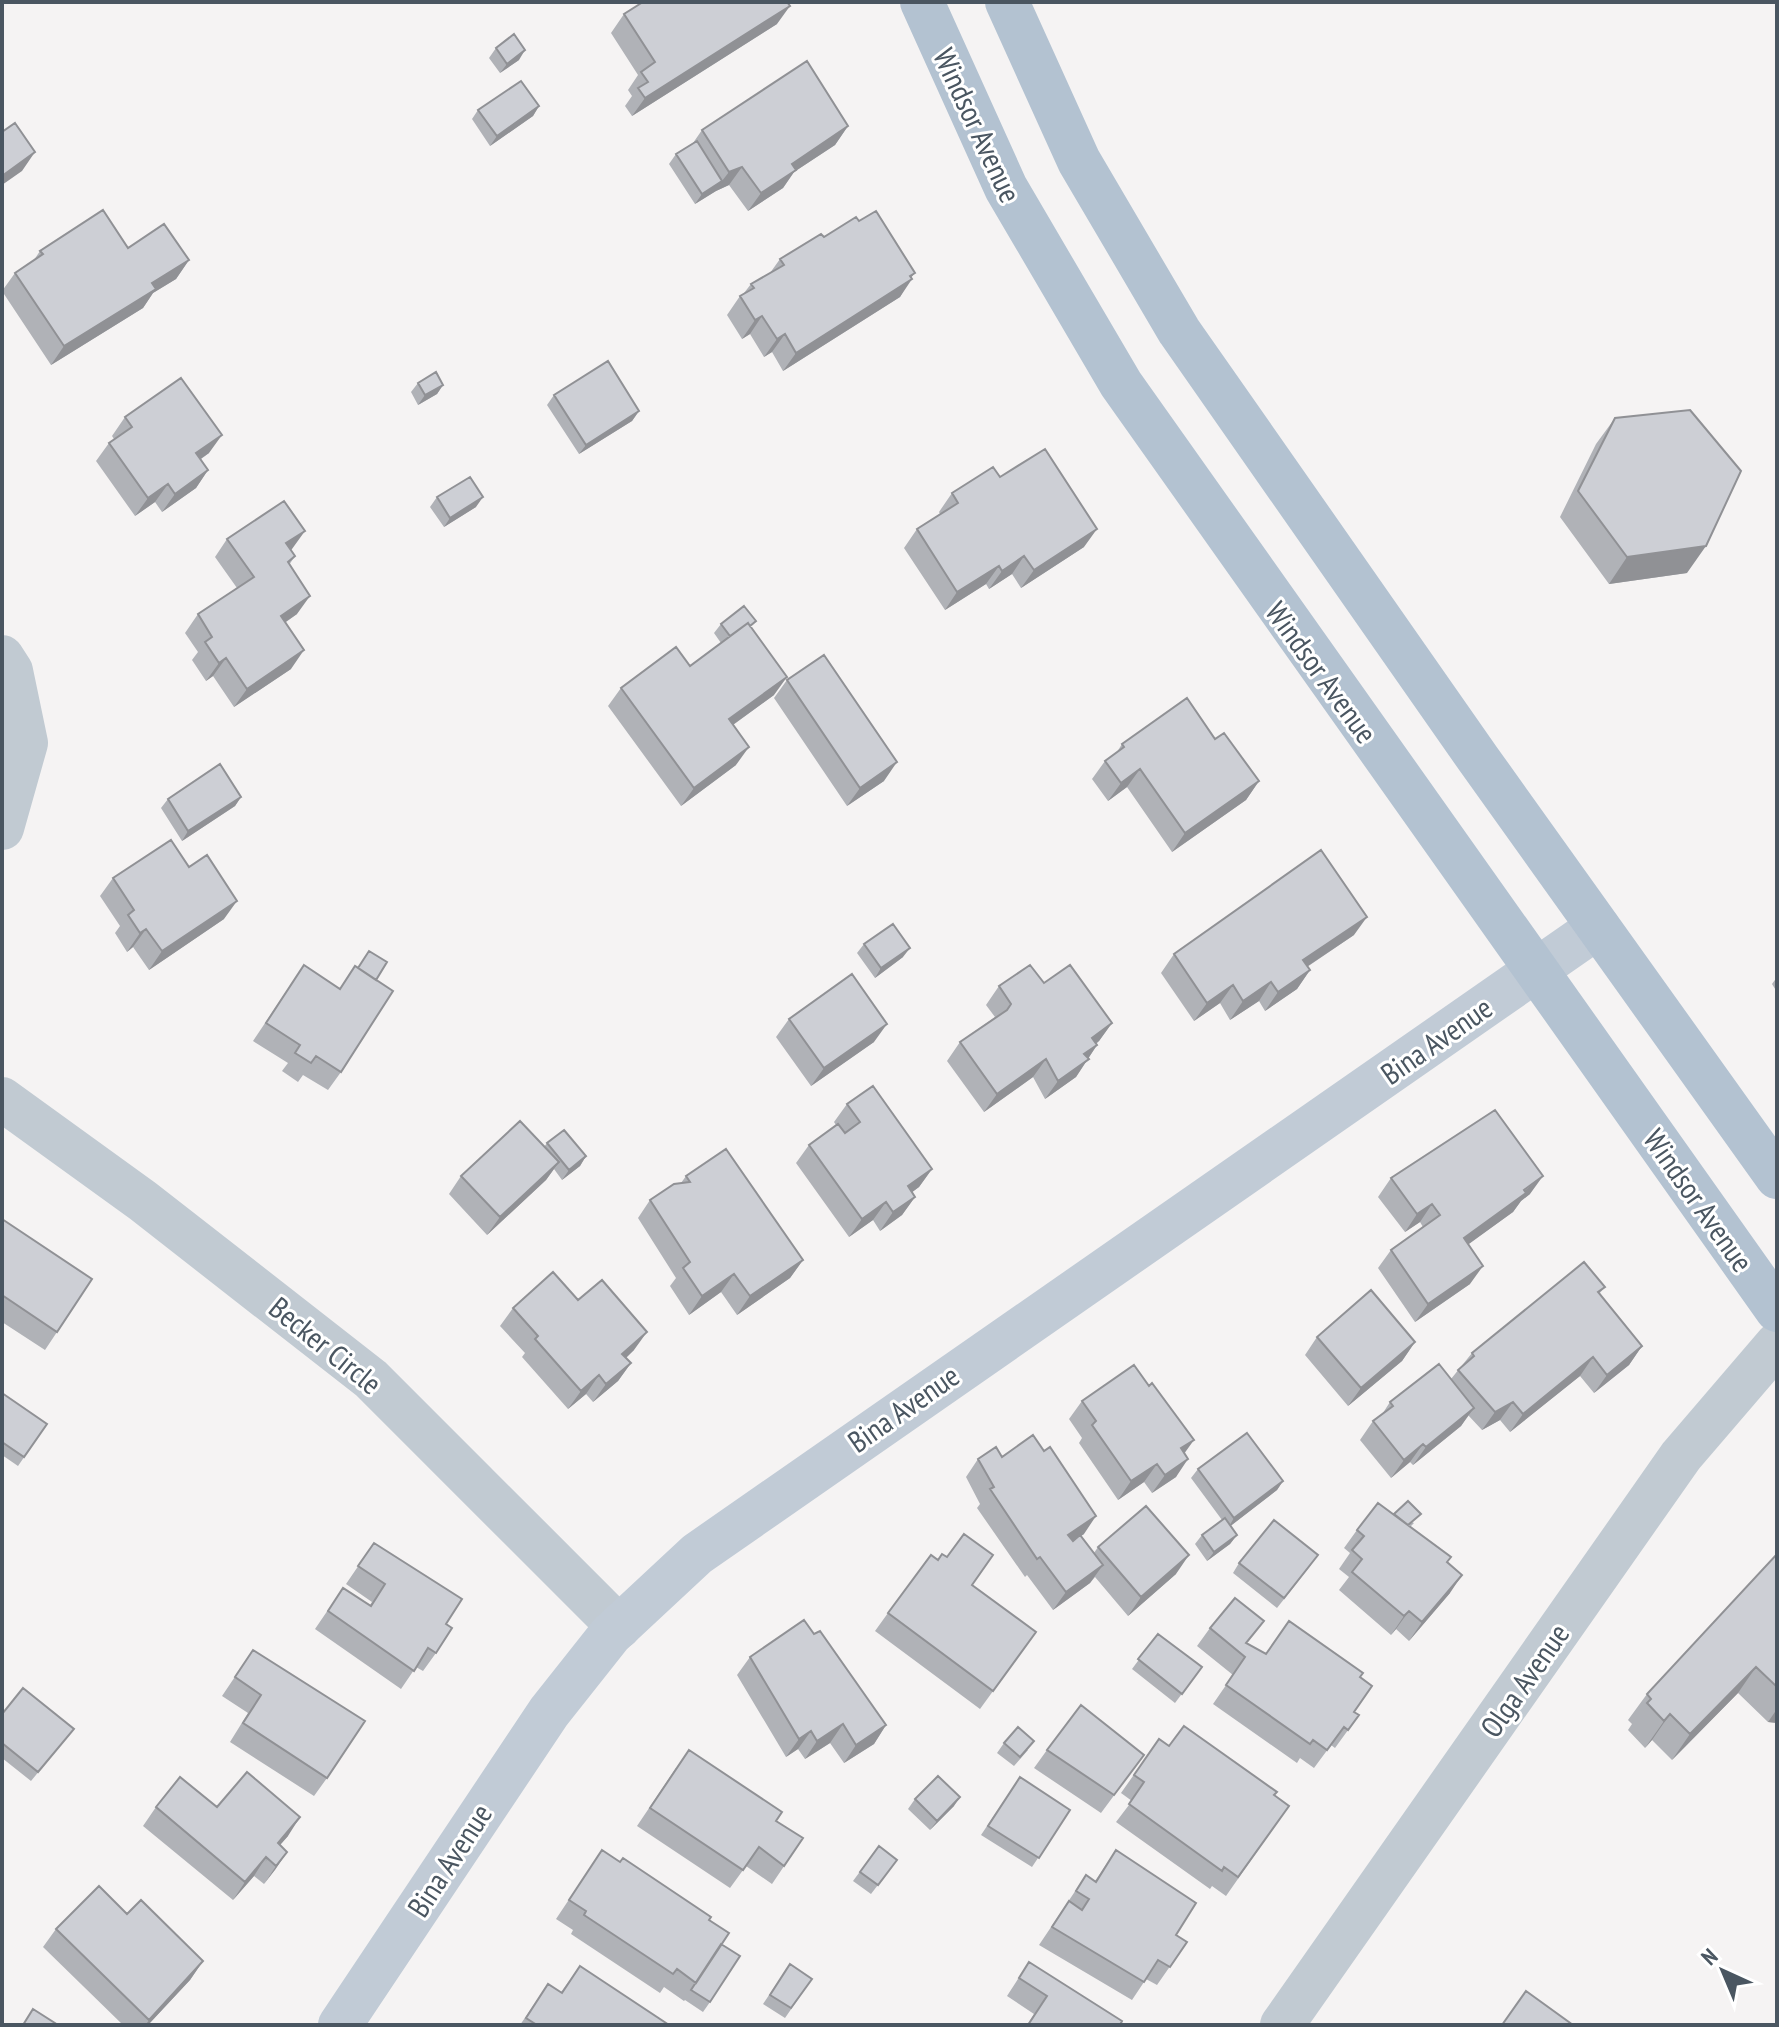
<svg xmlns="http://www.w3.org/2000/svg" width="1779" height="2027" font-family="'PT Sans Narrow',sans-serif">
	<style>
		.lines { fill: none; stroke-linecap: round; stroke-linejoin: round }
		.street { stroke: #c1cad2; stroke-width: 44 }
		.secondary { stroke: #c1cbd6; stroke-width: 44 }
		.primary { stroke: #b3c2d1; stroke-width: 44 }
		.wall { fill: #b0b2b7 }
		.shaded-wall { fill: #909195 }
		.building { fill: #cdcfd5; stroke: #909195; stroke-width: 2 }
		.labels { text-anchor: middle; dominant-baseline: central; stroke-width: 6; stroke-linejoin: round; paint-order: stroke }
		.street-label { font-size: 30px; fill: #4a5661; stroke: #fff }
	</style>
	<rect width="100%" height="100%" fill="#f5f3f3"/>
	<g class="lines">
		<path class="street" d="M2,657L11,671L26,743L2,828
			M2,1099L143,1201L371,1379L619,1627
			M1282,2025L1681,1456L1777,1344"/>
		<path class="secondary" d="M340,2025L549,1712L610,1635L697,1554L1598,927"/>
		<path class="primary" d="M922,2L1006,188L1121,384L1777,1310
			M1007,2L1079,161L1179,331L1479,760L1777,1177"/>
	</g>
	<path class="wall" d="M624,14L777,24L632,116L625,106L632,96L628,90L638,75L611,33Z
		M496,48L519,60L500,73L489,58Z
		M539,106L533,116L490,146L472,119L478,110Z
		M848,126L835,145L794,172L783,188L748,211L729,185L716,191L695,204L669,164L676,154L693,143L702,130Z
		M859,221L911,277L900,297L783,371L772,352L764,357L750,334L742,339L727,315L740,296L744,293L751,284L770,273L780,259Z
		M128,248L189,260L176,279L153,293L143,308L51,365L2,291L15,273L34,260L40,251Z
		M418,383L443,385L437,394L418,405L411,392Z
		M554,395L639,411L632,421L579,454L547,405Z
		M125,417L209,453L201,459L208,470L196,488L162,512L155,502L135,516L96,461L109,443L114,439L112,436Z
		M1615,418L1687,573L1609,584L1560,517L1596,444Z
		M1000,477L1084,547L1021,588L1012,574L989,589L986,584L945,610L904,548L917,529L940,514L939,512L952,493Z
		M437,497L476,507L444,527L430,507Z
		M227,539L292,549L291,550L295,556L289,565L297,614L286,622L291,669L234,707L213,676L206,681L192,660L198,652L185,633L198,614L237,588L215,557Z
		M721,624L752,628L774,695L733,725L736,765L681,806L608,706L621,688L690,666L721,643L714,633Z
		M787,680L884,781L847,806L774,698Z
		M1215,739L1259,781L1246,800L1172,852L1127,787L1108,801L1092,779L1105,761L1117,752L1122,744Z
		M241,797L235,806L182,841L161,808L168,799Z
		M113,878L224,919L149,970L133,947L127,952L115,933L120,926L100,896Z
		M1354,935L1307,967L1310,970L1297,989L1265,1011L1259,1001L1230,1020L1220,1003L1194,1021L1161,973L1174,954Z
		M864,944L903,957L875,978L857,953Z
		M304,965L340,989L376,980L341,1072L328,1090L303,1075L298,1082L282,1071L288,1063L253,1041Z
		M1777,977V992L1772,984Z
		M1044,983L1112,1023L1099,1041L1096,1044L1097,1045L1076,1077L1045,1099L1033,1077L984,1112L947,1061L960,1042L995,1017L986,1005L999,986Z
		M789,1019L874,1042L811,1086L776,1037Z
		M847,1104L932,1169L919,1187L912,1192L915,1197L902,1215L880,1231L873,1220L849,1237L796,1163L809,1145L836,1125L834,1122Z
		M547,1143L586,1156L580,1166L562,1180L554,1169L546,1180L487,1235L449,1194L461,1176L544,1147Z
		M686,1176L803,1260L790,1278L737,1315L721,1292L689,1315L670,1286L676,1278L638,1218L650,1200L681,1183Z
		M1391,1178L1530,1194L1521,1201L1513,1212L1468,1244L1470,1284L1415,1322L1378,1268L1391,1250L1423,1227L1420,1222L1405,1232L1378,1197Z
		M2,1219L57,1332L45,1350L2,1322Z
		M1605,1287L1599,1294L1642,1346L1629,1365L1594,1393L1580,1376L1510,1432L1500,1420L1482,1430L1468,1415L1461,1426L1413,1465L1410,1462L1391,1478L1360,1440L1373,1421L1381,1416L1390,1402L1451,1379L1472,1353Z
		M578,1300L634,1350L626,1358L631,1363L618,1381L593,1402L586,1394L568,1409L522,1357L525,1353L500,1326L513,1308Z
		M1317,1337L1415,1342L1402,1361L1348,1406L1305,1355Z
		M2,1393L47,1424L18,1466L2,1455Z
		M1082,1401L1185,1453L1176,1477L1152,1493L1144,1482L1118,1500L1079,1443L1082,1438L1069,1419Z
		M1002,1457L1084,1534L1081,1536L1094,1553L1098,1547L1176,1574L1128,1616L1095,1577L1090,1583L1053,1610L1027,1575L1025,1577L977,1508L980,1504L966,1477L978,1459Z
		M1198,1469L1283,1481L1277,1490L1230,1526L1237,1535L1230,1544L1207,1561L1195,1544L1202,1535L1222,1520L1191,1478Z
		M1394,1514L1414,1523L1410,1527L1447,1562L1450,1593L1409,1641L1396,1629L1391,1635L1339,1590L1349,1577L1339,1569L1350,1553L1344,1548L1357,1530Z
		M374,1543L446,1624L436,1653L423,1671L416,1667L401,1689L315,1629L343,1588L370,1605L372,1602L346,1584Z
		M1777,1554V1723L1768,1722L1738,1693L1672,1760L1652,1740L1645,1748L1628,1730L1632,1724L1628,1720L1647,1694Z
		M1239,1563L1311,1565L1277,1608L1233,1573Z
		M972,1585L1036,1632L980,1709L875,1631L888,1613Z
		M1210,1628L1248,1644L1266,1654L1360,1677L1354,1712L1359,1715L1335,1748L1331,1745L1314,1768L1300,1758L1297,1763L1213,1704L1233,1675L1197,1646Z
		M814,1634L886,1725L874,1744L844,1763L830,1743L805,1759L798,1749L786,1757L737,1675L750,1657Z
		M1158,1634L1202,1667L1175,1703L1132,1669Z
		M253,1650L327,1778L314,1796L230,1742L248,1713L222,1696Z
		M2,1714L74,1729L31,1781L2,1758Z
		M1159,1739L1169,1746L1274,1795L1289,1806L1226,1896L1212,1886L1210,1889L1116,1822L1132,1801L1121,1793Z
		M1004,1743L1028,1750L1014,1766L997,1753Z
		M1047,1750L1144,1755L1101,1813L1034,1768Z
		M676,1768L776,1821L803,1838L772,1884L746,1866L730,1888L637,1826Z
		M1020,1777L1070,1810L1032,1867L981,1835Z
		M915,1799L954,1806L930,1830L908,1809Z
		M156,1807H217L288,1836L280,1845L287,1852L264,1884L254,1876L233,1900L143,1826Z
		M879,1846L897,1860L871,1894L853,1881Z
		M602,1850L709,1920L720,1946L710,2002L703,2012L685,2000L684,2001L664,1987L660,1993L571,1934L573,1930L556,1919Z
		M1116,1850L1176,1935L1187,1942L1157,1985L1146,1979L1132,2000L1039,1945L1086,1875L1095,1881Z
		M56,1929L203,1961L190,1980L148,2025H123L43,1947Z
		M1029,1962L1120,2025H1027L1034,2014L1007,1996Z
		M790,1964L812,1979L785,2018L763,2004Z
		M580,1966L669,2025H520L548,1984L561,1992Z"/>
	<path class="shaded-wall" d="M790,6L777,24L632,116L645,98Z
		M525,50L519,60L500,73L507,64Z
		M539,106L533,116L490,146L497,136Z
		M848,126L835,145L794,172L783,188L748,211L761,193L792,164Z
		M35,152L22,171L2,185V176Z
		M742,167L729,185L716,191L695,204L702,194L722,181L729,172Z
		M189,260L176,279L153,293L143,308L51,365L64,346L152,283Z
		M915,273L908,281L912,279L900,297L783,371L796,353Z
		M762,316L750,334L742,339L755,320Z
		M785,334L772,352L764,357L777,339Z
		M443,385L437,394L418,405L425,395Z
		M639,411L632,421L579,454L586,445Z
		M222,435L209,453L183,471L196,453Z
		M208,470L196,488L162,512L175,494Z
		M168,484L155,502L135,516L148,498Z
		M483,497L476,507L444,527L450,518Z
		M1097,529L1084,547L1021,588L1034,570Z
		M305,531L292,549L274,561L286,543Z
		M1706,546L1687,573L1609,584L1627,557Z
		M1024,556L1012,574L989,589L1002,571Z
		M999,566L986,584L945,610L957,592Z
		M310,596L297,614L268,634L281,616Z
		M304,650L291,669L234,707L247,689Z
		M226,658L213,676L206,681L219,663Z
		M787,677L774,695L716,737L729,719Z
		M749,747L736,765L681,806L694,788Z
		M897,762L884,781L847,806L860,788Z
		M1140,769L1127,787L1108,801L1121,783Z
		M1259,781L1246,800L1172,852L1185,833Z
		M241,797L235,806L182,841L188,831Z
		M237,901L224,919L149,970L162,951Z
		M1367,917L1354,935L1290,978L1303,960Z
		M146,929L133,947L127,952L140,933Z
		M910,948L903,957L875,978L881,968Z
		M1310,970L1297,989L1265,1011L1278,992Z
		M1271,982L1259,1001L1230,1020L1243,1001Z
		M1233,985L1220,1003L1194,1021L1207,1003Z
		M1112,1023L1099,1041L1079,1056L1092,1038Z
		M887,1024L874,1042L811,1086L824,1068Z
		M1097,1045L1076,1077L1045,1099L1058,1081L1084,1054Z
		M1046,1059L1033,1077L984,1112L997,1094Z
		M586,1156L580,1166L562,1180L569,1170Z
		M559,1162L546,1180L487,1235L500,1217Z
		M932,1169L919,1187L895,1205L908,1186Z
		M1543,1176L1530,1194L1521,1201L1513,1212L1451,1257L1464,1238Z
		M915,1197L902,1215L880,1231L893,1212Z
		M886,1202L873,1220L849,1237L862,1219Z
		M1432,1204L1420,1222L1405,1232L1417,1214Z
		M803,1260L790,1278L737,1315L750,1296Z
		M1483,1266L1470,1284L1415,1322L1428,1304Z
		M734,1274L721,1292L689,1315L702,1296Z
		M647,1332L634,1350L610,1373L622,1354Z
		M1415,1342L1402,1361L1348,1406L1361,1388Z
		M1642,1346L1629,1365L1594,1393L1607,1375Z
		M1593,1357L1580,1376L1510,1432L1523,1414Z
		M631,1363L618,1381L593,1402L606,1384Z
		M599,1375L586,1394L568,1409L581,1391Z
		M1513,1402L1500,1420L1482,1430L1495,1412Z
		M1474,1408L1461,1426L1413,1465L1426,1447Z
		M1194,1440L1181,1458V1448Z
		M1423,1444L1410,1462L1391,1478L1404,1460Z
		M1188,1459L1176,1477L1152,1493L1165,1475Z
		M1157,1464L1144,1482L1118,1500L1131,1481Z
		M1283,1481L1277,1490L1228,1528L1234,1518Z
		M1096,1516L1084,1534L1055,1553L1068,1535Z
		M1237,1535L1230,1544L1207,1561L1214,1552Z
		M1189,1555L1176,1574L1128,1616L1141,1597Z
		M1103,1565L1090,1583L1053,1610L1066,1592Z
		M1462,1575L1450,1593L1409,1641L1422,1622Z
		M1409,1611L1396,1629L1391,1635L1404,1616Z
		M1756,1667L1738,1693L1672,1760L1690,1734Z
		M1777,1709V1723L1768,1722Z
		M1670,1714L1652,1740L1645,1748L1664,1721Z
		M843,1724L830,1743L805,1759L817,1741Z
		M886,1725L874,1744L844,1763L856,1745Z
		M811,1731L798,1749L786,1757L799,1739Z
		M960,1797L954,1806L930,1830L937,1821Z
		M300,1817L288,1836L265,1862L278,1843Z
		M287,1852L275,1870L264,1884L276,1866Z
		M266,1857L254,1876L233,1900L245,1882Z
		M203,1961L190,1980L148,2025H145Z"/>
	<path class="building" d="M643,2H787L790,6L645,98L638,88L648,82L641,72L655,62L624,14Z
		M514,34L525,50L507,64L496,48Z
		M807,61L848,126L792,164L796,170L761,193L742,167L729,172L702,130Z
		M521,81L539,106L497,136L478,110Z
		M15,123L35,152L2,176V132Z
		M697,141L722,181L702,194L676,154Z
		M103,210L128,248L164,224L189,260L152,283L156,289L64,346L15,273L43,254L40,251Z
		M876,211L915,273L910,276L912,279L796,353L785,334L777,339L762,316L755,320L740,296L754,288L751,284L784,265L780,259L821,234L824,237L856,217L859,221Z
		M608,361L639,411L586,445L554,395Z
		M436,372L443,385L425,395L418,383Z
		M181,378L222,435L196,453L208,470L175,494L168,484L148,498L109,443L132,427L125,417Z
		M1690,410L1741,471L1706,546L1627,557L1578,491L1615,418Z
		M1045,449L1097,529L1034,570L1024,556L1002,571L999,566L957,592L917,529L958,503L952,493L993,467L1000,477Z
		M470,477L483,497L450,518L437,497Z
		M284,501L305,531L286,543L295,556L288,562L310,596L281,616L304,650L247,689L226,658L219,663L205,642L212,637L198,614L254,577L227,539Z
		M744,606L756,621L750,626L748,623L730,636L721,624Z
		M748,623L787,677L729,719L749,747L694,788L621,688L676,647L690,666Z
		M824,655L897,762L860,788L787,680Z
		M1187,698L1215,739L1224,733L1259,781L1185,833L1140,769L1121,783L1105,761L1124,747L1122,744Z
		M220,764L241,797L188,831L168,799Z
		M171,840L189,867L207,855L237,901L162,951L146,929L140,933L128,915L134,910L113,878Z
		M1321,850L1367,917L1303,960L1310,970L1278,992L1271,982L1243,1001L1233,985L1207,1003L1174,954Z
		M893,924L910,948L881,968L864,944Z
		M369,951L387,962L376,980L358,968Z
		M304,965L340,989L355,966L393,991L341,1072L316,1056L311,1063L295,1053L300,1045L266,1023Z
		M1030,965L1044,983L1070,965L1112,1023L1092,1038L1097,1045L1084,1054L1089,1059L1058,1081L1046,1059L997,1094L960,1042L1007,1010L1011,1004L999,986Z
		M852,974L887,1024L824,1068L789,1019Z
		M873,1086L932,1169L908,1186L915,1197L893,1212L886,1202L862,1219L809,1145L838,1124L845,1133L860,1122L847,1104Z
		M1495,1110L1543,1176L1524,1190L1526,1193L1464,1238L1483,1266L1428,1304L1391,1250L1440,1215L1432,1204L1417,1214L1391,1178Z
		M520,1121L559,1162L500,1217L461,1176Z
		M564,1130L586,1156L569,1170L547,1143Z
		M726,1149L803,1260L750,1296L734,1274L702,1296L683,1268L690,1262L650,1200L674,1184L690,1182L686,1176Z
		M2,1219L92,1279L57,1332L2,1295Z
		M1584,1262L1605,1287L1598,1292L1642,1346L1607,1375L1593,1357L1523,1414L1513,1402L1495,1412L1458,1370L1474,1356L1472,1353Z
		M553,1272L578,1300L602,1280L647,1332L622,1354L631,1363L606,1384L599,1375L581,1391L535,1339L538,1336L513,1308Z
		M1371,1290L1415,1342L1361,1388L1317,1337Z
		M1439,1364L1474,1408L1426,1447L1423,1444L1404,1460L1373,1421L1393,1406L1390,1402Z
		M1134,1365L1149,1386L1152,1383L1194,1440L1181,1448L1188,1459L1165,1475L1157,1464L1131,1481L1092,1425L1096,1421L1082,1401Z
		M2,1393L47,1424L24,1457L2,1442Z
		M1247,1433L1283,1481L1234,1518L1198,1469Z
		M1033,1435L1044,1451L1050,1447L1096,1516L1068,1535L1073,1541L1080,1535L1103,1565L1066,1592L1040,1557L1037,1559L990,1489L994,1487L978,1459L996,1447L1002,1457Z
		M1408,1501L1421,1514L1408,1525L1394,1514Z
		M1378,1503L1451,1557L1447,1562L1462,1575L1422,1622L1409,1611L1404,1616L1352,1572L1362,1559L1352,1550L1364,1536L1357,1530Z
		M1146,1506L1189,1555L1141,1597L1098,1547Z
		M1225,1518L1237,1535L1214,1552L1202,1535Z
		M1274,1520L1318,1555L1284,1598L1239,1563Z
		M964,1534L993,1555L972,1585L1036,1632L993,1691L888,1613L931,1555L938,1560L942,1554L947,1557Z
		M374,1543L462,1599L446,1624L452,1628L436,1653L428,1648L414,1671L328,1611L343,1588L371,1606L385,1584L358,1566Z
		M1777,1554V1687L1756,1667L1690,1734L1670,1714L1664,1721L1647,1703L1651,1699L1647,1694Z
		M1235,1598L1264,1621L1246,1643L1266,1654L1289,1621L1363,1673L1360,1677L1372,1686L1354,1712L1359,1715L1348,1730L1344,1727L1327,1750L1313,1740L1310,1744L1226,1685L1245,1657L1210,1628Z
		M804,1620L814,1634L820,1631L886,1725L856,1745L843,1724L817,1741L811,1731L799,1739L750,1657Z
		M1158,1634L1202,1667L1182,1694L1138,1659Z
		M253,1650L365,1721L327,1778L243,1723L261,1695L235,1677Z
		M23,1688L74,1729L38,1772L2,1743V1714Z
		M1081,1705L1144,1755L1114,1795L1047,1750Z
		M1184,1726L1277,1792L1274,1795L1289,1806L1238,1877L1224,1867L1222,1871L1129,1804L1144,1782L1134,1775L1159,1739L1169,1746Z
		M1018,1727L1034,1741L1020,1757L1004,1743Z
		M689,1750L782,1812L776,1821L803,1838L784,1866L759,1847L743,1870L650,1808Z
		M247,1772L300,1817L278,1843L287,1852L276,1866L266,1857L245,1882L156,1807L180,1777L217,1807Z
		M938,1776L960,1797L937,1821L915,1799Z
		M1020,1777L1070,1810L1039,1858L988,1826Z
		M879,1846L897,1860L878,1885L860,1872Z
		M602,1850L620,1862L623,1858L711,1917L709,1920L729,1933L696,1983L677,1969L673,1974L584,1915L586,1911L569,1900Z
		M1116,1850L1196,1903L1176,1935L1187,1942L1170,1967L1158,1960L1144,1982L1052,1927L1069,1901L1082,1910L1089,1899L1076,1891L1086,1875L1096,1882Z
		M99,1886L127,1914L141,1900L203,1961L149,2020L56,1929Z
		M721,1944L740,1956L710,2002L691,1990Z
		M1029,1962L1122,2021L1120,2025H1028L1047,1996L1019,1978Z
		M790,1964L812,1979L791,2008L770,1995Z
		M580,1966L669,2025H537L526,2018L548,1984L562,1993Z
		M1526,1991L1573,2025H1502Z
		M33,2009L58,2025H23Z"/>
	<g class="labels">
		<g class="street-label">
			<text transform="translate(978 125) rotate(65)">Windsor Avenue</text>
			<text transform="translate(1322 672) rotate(54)">Windsor Avenue</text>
			<text transform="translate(1436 1040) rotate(-35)">Bina Avenue</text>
			<text transform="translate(1699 1200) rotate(55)">Windsor Avenue</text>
			<text transform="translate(326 1345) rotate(39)">Becker Circle</text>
			<text transform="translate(903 1408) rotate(-35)">Bina Avenue</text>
			<text transform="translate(1524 1680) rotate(-55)">Olga Avenue</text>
			<text transform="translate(449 1860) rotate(-57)">Bina Avenue</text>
		</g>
	</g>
	<rect width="1779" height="2027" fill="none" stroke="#4a5661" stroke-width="8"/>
	<g transform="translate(1723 1971) rotate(316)" stroke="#ffffff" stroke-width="6" paint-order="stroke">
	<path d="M0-6L14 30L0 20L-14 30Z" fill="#4a5661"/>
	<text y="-12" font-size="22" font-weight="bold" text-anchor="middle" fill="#4a5661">N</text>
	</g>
</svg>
